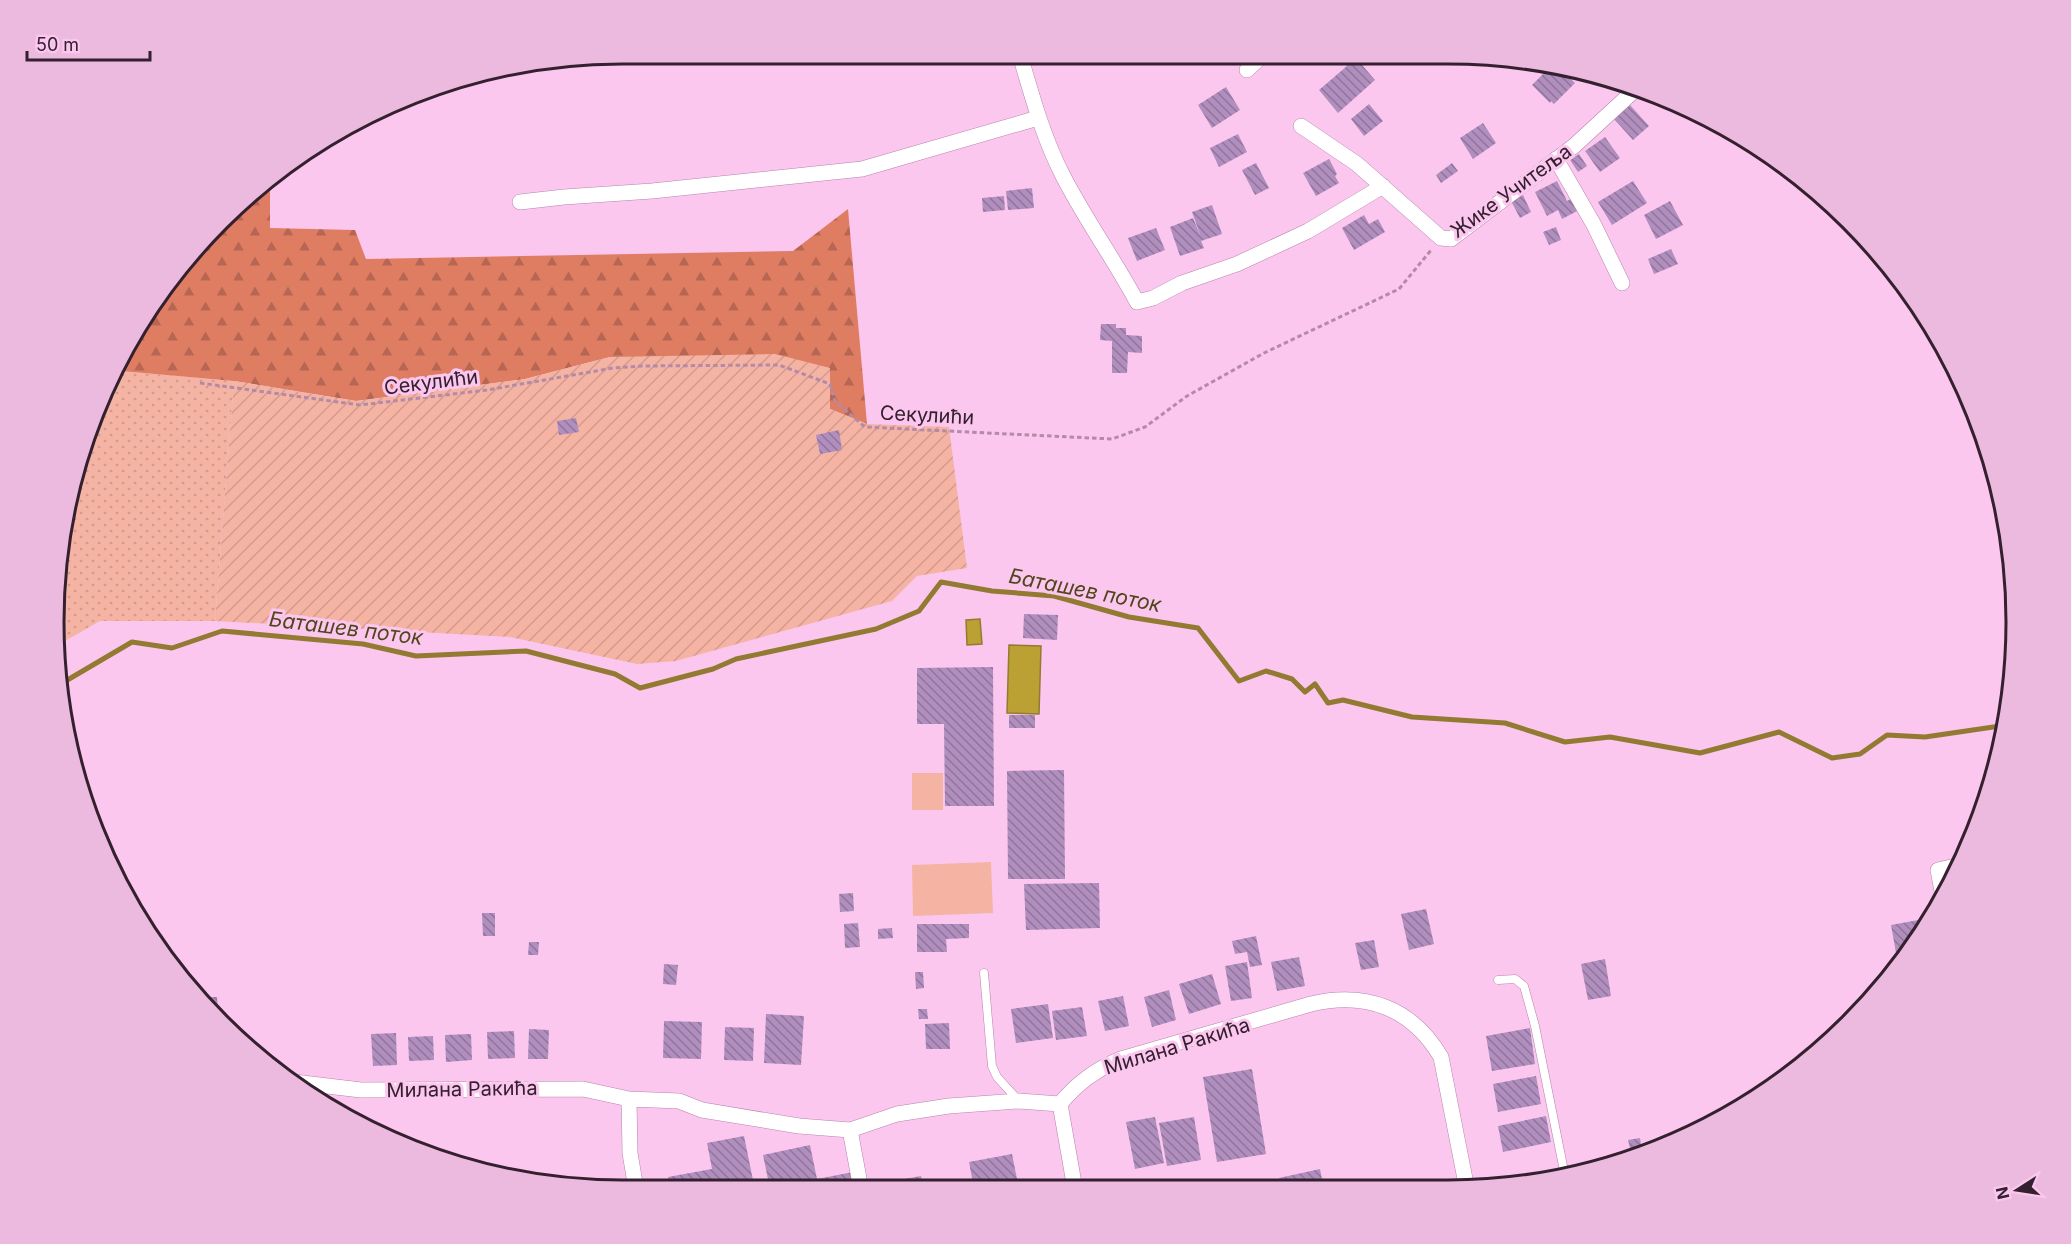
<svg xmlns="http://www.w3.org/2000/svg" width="2071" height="1244" font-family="Inter,sans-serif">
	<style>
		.grass { fill: url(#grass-dots) }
		.forest { fill: url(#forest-firs) }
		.garden { fill: url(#garden-furrows) }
		.pitch { fill: #f5b4a3 }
		.water { fill: #bba134; stroke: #927a32; stroke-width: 1.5 }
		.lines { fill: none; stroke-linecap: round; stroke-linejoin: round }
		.stream { stroke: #927a32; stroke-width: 5 }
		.building { fill: url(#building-back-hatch) }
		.service-casing { stroke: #b684aa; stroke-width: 9 }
		.minor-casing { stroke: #b684aa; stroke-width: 16 }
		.path { stroke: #b38aa8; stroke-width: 3; stroke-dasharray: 4.5 3; stroke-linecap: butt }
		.service { stroke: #fff; stroke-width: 8 }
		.minor { stroke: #fff; stroke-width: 15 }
		.labels { text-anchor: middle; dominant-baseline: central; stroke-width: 6; stroke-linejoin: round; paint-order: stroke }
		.street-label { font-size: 20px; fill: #34202f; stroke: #fcc7ee }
		.water-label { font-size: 21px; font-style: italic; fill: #51461b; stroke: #fcc7ee }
		.rim { fill: none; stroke: #34202f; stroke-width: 3 }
	</style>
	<defs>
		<pattern id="grass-dots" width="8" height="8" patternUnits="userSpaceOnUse" patternTransform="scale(1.5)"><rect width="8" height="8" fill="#f5b4a3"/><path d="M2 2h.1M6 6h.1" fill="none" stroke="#d39a8d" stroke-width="1.8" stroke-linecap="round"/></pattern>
		<pattern id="forest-firs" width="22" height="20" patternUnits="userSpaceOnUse" patternTransform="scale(1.5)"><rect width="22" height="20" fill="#df7d63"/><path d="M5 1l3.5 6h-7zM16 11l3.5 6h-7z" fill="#b66652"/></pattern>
		<pattern id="garden-furrows" width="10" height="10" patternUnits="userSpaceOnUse" patternTransform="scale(1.5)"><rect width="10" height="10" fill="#f5b4a3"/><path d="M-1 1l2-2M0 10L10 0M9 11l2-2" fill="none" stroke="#d39a8d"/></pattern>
		<pattern id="building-back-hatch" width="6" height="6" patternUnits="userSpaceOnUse" patternTransform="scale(1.5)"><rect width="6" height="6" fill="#b08fbf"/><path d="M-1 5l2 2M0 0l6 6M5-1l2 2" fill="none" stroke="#90749c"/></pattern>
	</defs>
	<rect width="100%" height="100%" fill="#fcc7ee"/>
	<path class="grass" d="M121,371L234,381L215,621H100L58,645L54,622L84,440Z"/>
	<path class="forest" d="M270,177V228L355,230L366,259L793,251L848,209L867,424L830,409V368L610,357L525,379L356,401L234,381L121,371L171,276Z"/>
	<path class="garden" d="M775,354L830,368V409L867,424L949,427L967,568L917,576L892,601L676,661L637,664L510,637L215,621L234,381L356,401L525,379L610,357Z"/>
	<path class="pitch" d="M912,773H943V810H912Z
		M991,862L993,913L913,916L912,865Z"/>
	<path class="water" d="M980,619L982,644L967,645L966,620Z
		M1009,645L1041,646L1039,714L1007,713Z"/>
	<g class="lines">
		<path class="stream" d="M64,682L132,642L172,648L222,631L363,644L416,656L526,651L615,674L640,688L713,669L736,659L876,629L919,611L941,582L992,591L1054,596L1129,617L1198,628L1239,681L1266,671L1292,679L1305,692L1315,684L1328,703L1343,700L1412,717L1505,723L1565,742L1610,737L1700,753L1779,732L1832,758L1860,754L1887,735L1925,737L2007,725"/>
	</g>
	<path class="building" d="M1338,55H1350L1354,60L1356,58L1375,80L1338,113L1319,90L1347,66Z
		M1549,68L1562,70L1575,83L1554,104L1551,101L1550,103L1532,85Z
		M1226,87L1240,110L1212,128L1198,105Z
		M1369,104L1383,121L1364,136L1351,119Z
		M1630,105L1649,126L1633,140L1614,119Z
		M1483,123L1496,143L1473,159L1460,138Z
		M1238,134L1247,152L1219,167L1210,148Z
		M1605,137L1620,158L1600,172L1585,151Z
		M1579,154L1587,166L1578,172L1570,160Z
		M1329,159L1337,174L1335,176L1339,183L1316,196L1303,173Z
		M1256,163L1269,188L1255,195L1242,170Z
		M1452,163L1458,171L1441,183L1436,175Z
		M1557,181L1567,201L1575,197L1581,209L1562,219L1558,210L1547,216L1535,192Z
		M1633,181L1647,203L1612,225L1598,202Z
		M1032,188L1034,208L1008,210L1006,191Z
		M1523,195L1531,212L1520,218L1511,201Z
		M1004,196L1005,210L983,212L982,198Z
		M1670,201L1683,225L1656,239L1644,215Z
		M1212,205L1222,234L1201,241L1204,248L1180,256L1170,227L1193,218L1201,237L1192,212Z
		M1364,215L1369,224L1378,219L1385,232L1354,250L1342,228Z
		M1556,227L1561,240L1549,245L1543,232Z
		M1156,228L1165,250L1137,261L1128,238Z
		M1671,249L1678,264L1654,274L1648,259Z
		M1101,324H1116V328H1126V335L1142,336V353L1128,352L1127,373H1112V341L1100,340Z
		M576,418L579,432L559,435L557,421Z
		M839,430L842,450L820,454L816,435Z
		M1024,614L1058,615L1057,640L1023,638Z
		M993,667L994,806H945L944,724H917V668Z
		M1009,715H1035V728H1009Z
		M1064,770L1065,879H1008L1007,771Z
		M1099,883L1100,928L1026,930L1024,884Z
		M853,893L854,911L840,912L839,894Z
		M1426,909L1434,944L1409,950L1401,914Z
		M482,913H495V936H483Z
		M1918,920L1921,937L1898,964L1891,925Z
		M858,923L860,947L845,948L844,924Z
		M917,924H969V938L946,939L947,952H917Z
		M892,928L893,938L878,939V929Z
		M1256,936L1262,965L1250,967L1247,952L1235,954L1232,941Z
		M1374,940L1379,967L1361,970L1355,943Z
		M529,942H539L538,955H528Z
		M1299,957L1305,986L1277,991L1271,962Z
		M1605,959L1611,996L1588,1000L1581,964Z
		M1247,962L1252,998L1231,1001L1225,966Z
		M664,964L678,965L676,985L663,984Z
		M915,972H923L924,988L916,989Z
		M1212,974L1221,1004L1189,1014L1179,984Z
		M1169,990L1176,1020L1152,1027L1144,997Z
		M1123,996L1129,1026L1105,1031L1098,1001Z
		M203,997H217L218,1011Z
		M1048,1004L1053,1038L1016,1043L1011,1009Z
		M1082,1007L1087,1036L1056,1040L1052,1011Z
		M918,1009H927L928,1019H919Z
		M1857,1011L1855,1013L1846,1024L1844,1013Z
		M766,1014L804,1016L801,1065L764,1063Z
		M664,1021L702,1022L701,1059L663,1058Z
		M949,1023L950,1049H926L925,1024Z
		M725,1027L754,1028L753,1061L724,1060Z
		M1530,1028L1535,1064L1492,1071L1486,1036Z
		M529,1029L549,1030L548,1059H528Z
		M514,1031L515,1058L488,1059L487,1032Z
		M396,1033L397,1065L373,1066L371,1034Z
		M471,1034L472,1060L446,1062L445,1035Z
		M433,1036L434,1060L409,1061L408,1037Z
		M1252,1069L1266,1154L1217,1162L1203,1077Z
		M1536,1076L1541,1104L1498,1112L1493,1084Z
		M1546,1116L1551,1142L1503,1152L1498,1126Z
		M1155,1117L1164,1163L1135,1169L1126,1122Z
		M1194,1117L1201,1160L1167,1166L1159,1123Z
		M744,1136L754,1185L734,1189H670L668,1177L712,1169L707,1143Z
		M1640,1138L1642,1151L1632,1156L1628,1140Z
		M810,1145L817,1179L853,1172L857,1189H770L763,1155Z
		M1012,1154L1019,1189H974L969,1162Z
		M1320,1169L1324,1189H1282L1279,1178Z
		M1557,1173L1558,1177L1510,1185L1509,1180Z
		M921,1176L924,1189H879L878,1184Z
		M1265,1182L1266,1189H1236V1188Z"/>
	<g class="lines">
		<g class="service-casing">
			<path id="service" d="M984,973L992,1066L997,1077L1018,1100
				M1498,980L1515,979L1524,986L1535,1026L1565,1176"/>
		</g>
		<g class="minor-casing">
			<path id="minor" d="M1020,55C1032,96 1043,137 1063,176C1085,219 1114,259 1137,302L1153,298L1182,283L1237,264L1308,231L1383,186
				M1247,70L1263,55
				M1301,126L1357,164L1441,238L1451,239L1574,146L1638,87
				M1556,159L1594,225L1622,283
				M520,202L564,197L652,191L862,169L1038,118
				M1943,896L1938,870L1960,865
				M294,1082L361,1090L583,1089L629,1099L679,1101L702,1110L799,1126L850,1130L897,1114L949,1106L1019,1101L1060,1104C1077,1083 1096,1069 1121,1059L1311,1004C1366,991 1412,1008 1441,1057L1467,1189
				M629,1099L630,1153L636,1189
				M1060,1104L1075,1189
				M850,1130L861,1189"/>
		</g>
		<path class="path" d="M200,383L360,405L487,390L613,368L641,366L779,365L830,384L835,401L865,427L1112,439L1145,427L1187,396L1264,353L1399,289L1432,249"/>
		<use href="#service" class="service"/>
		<use href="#minor" class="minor"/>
	</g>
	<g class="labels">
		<g class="street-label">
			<text transform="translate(1511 191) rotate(-36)">Жике Учитеља</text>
			<text transform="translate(431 382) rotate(-7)">Секулићи</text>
			<text transform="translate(927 415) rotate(3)">Секулићи</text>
			<text transform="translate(1177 1046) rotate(-17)">Милана Ракића</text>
			<text transform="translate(462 1089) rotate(-1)">Милана Ракића</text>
		</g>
		<g class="water-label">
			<text transform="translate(1085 590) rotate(11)">Баташев поток</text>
			<text transform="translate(346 628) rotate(7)">Баташев поток</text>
		</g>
	</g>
	<path d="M0 0H2071V1244H0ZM622 64H1448A558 558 0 0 1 2006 622V622A558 558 0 0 1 1448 1180H622A558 558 0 0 1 64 622V622A558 558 0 0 1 622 64Z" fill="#ecbadf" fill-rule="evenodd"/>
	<path class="rim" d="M622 64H1448A558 558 0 0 1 2006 622V622A558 558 0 0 1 1448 1180H622A558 558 0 0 1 64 622V622A558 558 0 0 1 622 64Z"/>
	<g transform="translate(2017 1190) rotate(258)" stroke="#fcc7ee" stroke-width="4.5" paint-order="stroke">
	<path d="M0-4.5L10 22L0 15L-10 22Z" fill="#34202f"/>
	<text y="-9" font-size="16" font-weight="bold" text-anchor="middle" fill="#34202f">N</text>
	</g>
	<path d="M27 51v9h123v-9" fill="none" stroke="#34202f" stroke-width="3"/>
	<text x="36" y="51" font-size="18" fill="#34202f" stroke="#fcc7ee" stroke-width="4.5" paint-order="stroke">50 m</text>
</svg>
